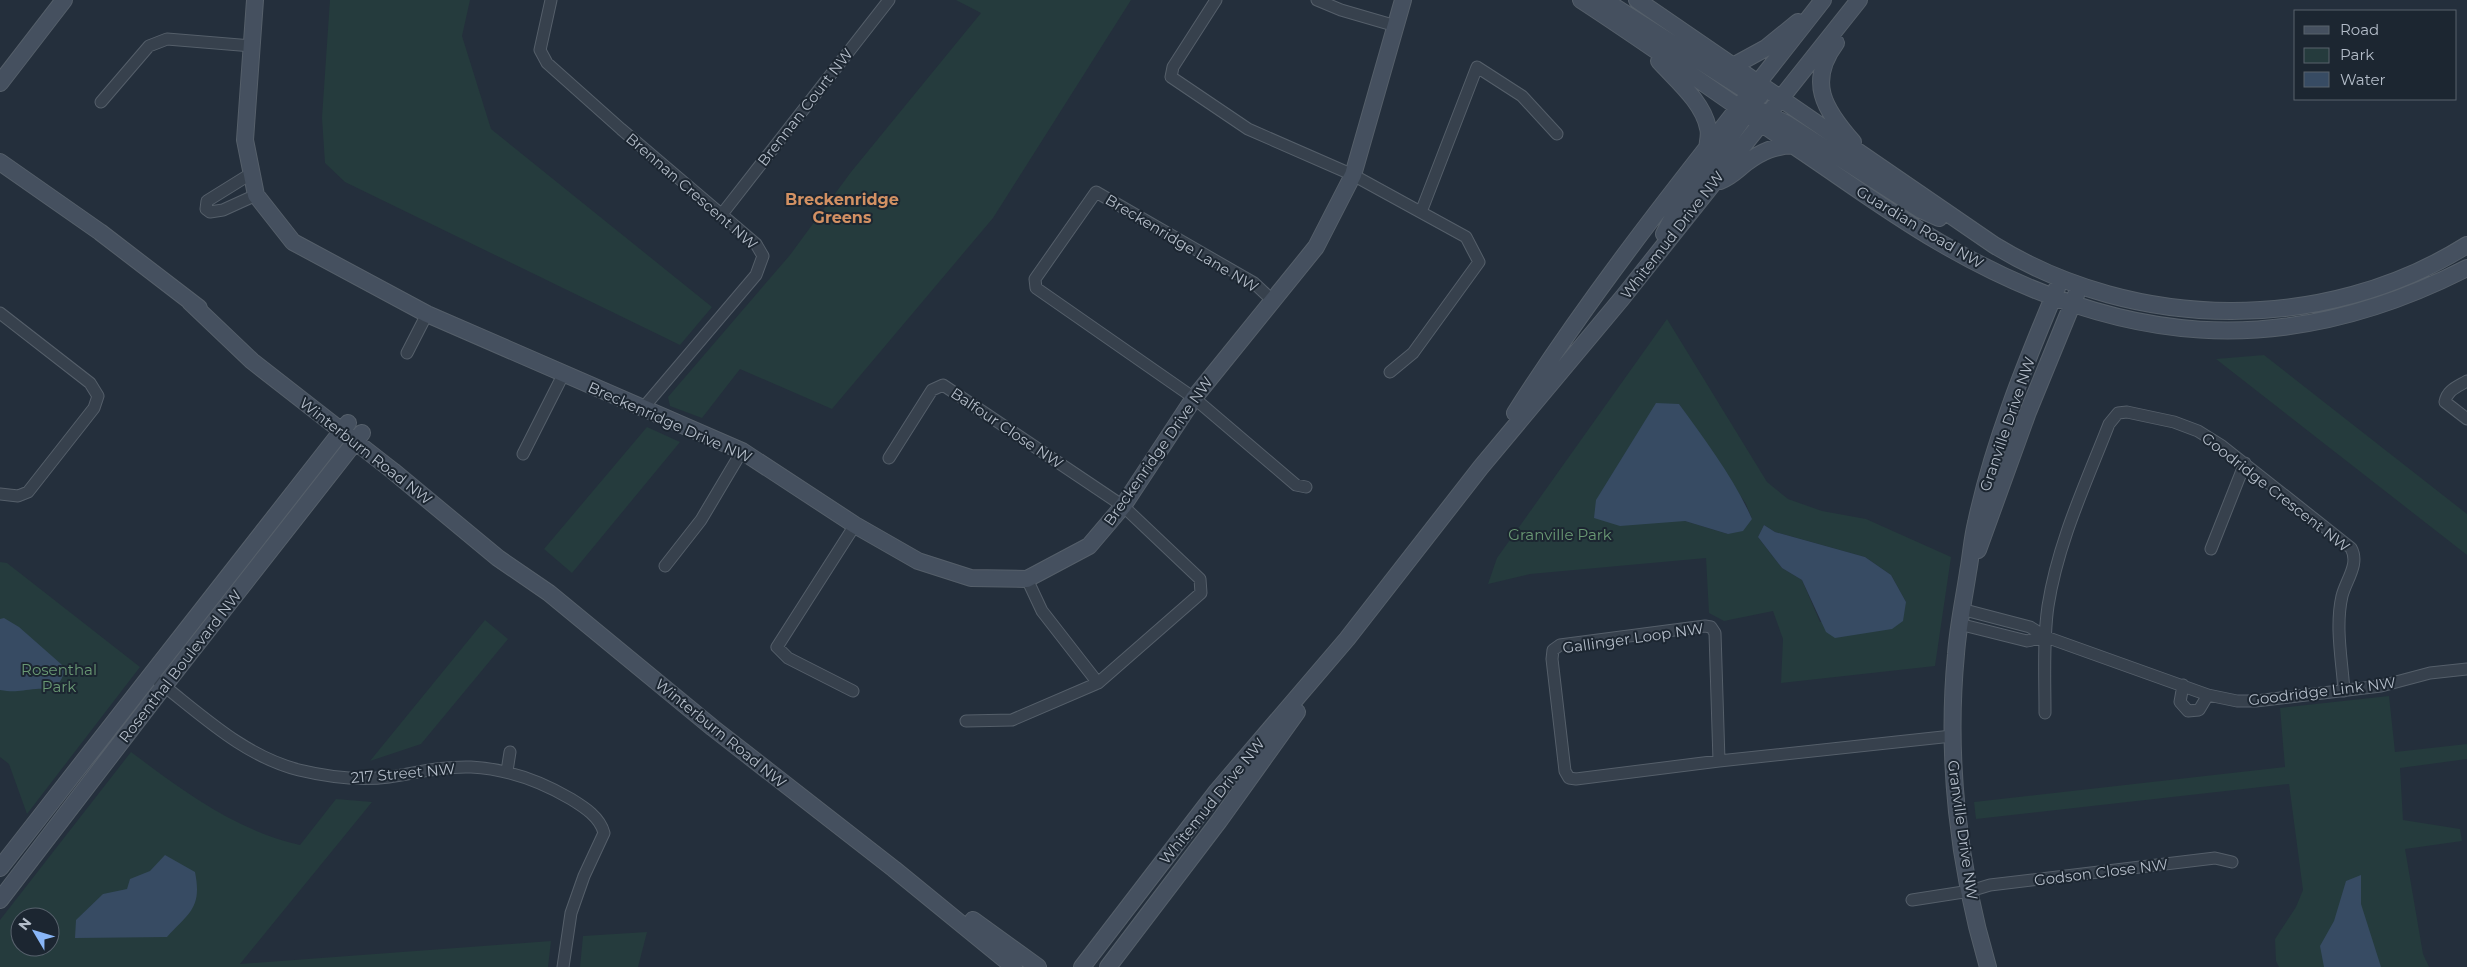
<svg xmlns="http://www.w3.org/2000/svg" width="2467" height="967" font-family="Montserrat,sans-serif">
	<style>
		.green { fill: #253b3d; fill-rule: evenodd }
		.water { fill: #374b63 }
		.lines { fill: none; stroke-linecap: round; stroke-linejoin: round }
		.street-casing { stroke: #555f6a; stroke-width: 13 }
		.secondary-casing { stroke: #555f6a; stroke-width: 18 }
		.street { stroke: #37414d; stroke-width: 11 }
		.secondary { stroke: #45505f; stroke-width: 16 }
		.labels { text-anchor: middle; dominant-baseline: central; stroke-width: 4; stroke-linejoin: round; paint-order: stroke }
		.street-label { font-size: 15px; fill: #b3bcc8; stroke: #1c2631 }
		.park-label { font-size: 15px; fill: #6a9974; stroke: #1c2631 }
		.neighbourhood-label { font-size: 16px; font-weight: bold; fill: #d39163; stroke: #1c2631 }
	</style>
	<rect width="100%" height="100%" fill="#242f3c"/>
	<path class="green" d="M330,0H470L462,36L491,129L712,307L680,345L345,182L325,163L322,118Z
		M956,0H1131L993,218L832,409L740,369L702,418L670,406L668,397L790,255L851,172L981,13Z
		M1667,319L1767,482L1788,499L1822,511L1866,519L1951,557L1935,666L1781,683L1783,639L1773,611L1724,621L1709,613L1706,558L1530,574L1488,584L1497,558ZM1679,404L1746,504L1752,519L1728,534L1685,521ZM1764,525L1775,532L1865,557L1891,575L1906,602L1820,622L1802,580L1782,568L1758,537Z
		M2264,355L2467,514V555L2216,359Z
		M647,427L680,442L572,573L544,549Z
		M0,562L7,563L140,667L27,814L9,764L0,757Z
		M485,620L508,639L421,744L370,761Z
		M2389,696L2395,752L2467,744V759L2400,768L2403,820L2460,829L2462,841L2405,849L2423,954L2429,967H2279L2276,961L2275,939L2296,907L2303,890L2289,784L1976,819L1974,802L2285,767L2280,708Z
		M131,752C186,793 233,829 300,845L336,799L372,802L240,964L551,941L548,967H0V920ZM20,917H50V947H20Z
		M647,932L638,967H580L583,936Z"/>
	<path class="water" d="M1656,403L1679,404C1705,440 1734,478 1752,519L1743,531L1728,534L1685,521L1620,526L1594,518L1596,500Z
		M1764,525L1775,532L1865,557L1891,575L1906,602L1903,621L1892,629L1835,638L1826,632L1802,580L1782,568L1758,537Z
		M4,618L19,627L61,664L65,669C60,689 52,688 36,689C21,690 16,693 0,690V619Z
		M165,855L195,872C202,908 190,912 167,937L75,938L76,920L103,894L127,889L130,879L150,871Z
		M2361,875V904L2381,967H2324L2320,946L2334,921L2346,881Z"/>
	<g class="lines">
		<g class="street-casing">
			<path id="street" d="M551,0L540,50L547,63L621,129L756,244L763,256L756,275L644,407
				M1216,0L1173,67L1171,77L1248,129L1353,175L1466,237L1479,262L1413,353L1390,372
				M1317,0L1341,10L1396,26
				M101,102L149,46L167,39L252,46
				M252,173L207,201L206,209L210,212L223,210L256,195
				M1421,212L1477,67L1522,96L1557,134
				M722,214L889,0
				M1272,300L1254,283L1096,192L1035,279L1036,288L1194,398L1296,485L1306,487
				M0,313L90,383L98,396L94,408L28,492L18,496L0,494
				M407,353L427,314
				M2467,381C2457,387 2447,390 2445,402L2467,419
				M523,454L563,375
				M889,458L932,390L943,385L1123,506L1200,579L1201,593L1098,683L1012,720L966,721
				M2211,549L2245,463
				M665,566L701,520L742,451
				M1027,579L1042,611L1098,683
				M1961,609L2030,627L2046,637L2208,695L2237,701H2256L2381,686L2430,673L2467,669
				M1959,624L2027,641L2046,637
				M159,682C203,716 244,756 299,770C328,777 358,781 389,777C416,773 443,766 471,767C508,769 539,780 571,799C584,807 600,817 604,833L584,876L571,913L563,967
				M2183,685L2180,702L2188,711L2199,710L2208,695
				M853,691L788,658L777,647L855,525
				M2045,713C2045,678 2043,640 2048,606C2058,542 2086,483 2109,424L2118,413L2127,412L2174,422L2198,431L2222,446L2351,548C2360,564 2346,580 2342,596C2335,627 2342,660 2344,691
				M1719,761L1715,633L1711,627L1705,626L1560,645L1553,650L1552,659L1565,771L1569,778L1576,779L1719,761L1952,736
				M507,771L510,752
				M1912,900L1970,891L1990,885L2215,858L2232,862"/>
		</g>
		<g class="secondary-casing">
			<path id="secondary" d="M255,0L245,140L256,195L293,242L427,314L742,451L855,525L918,561L971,578L1027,579L1089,546L1123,506L1194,398L1316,247L1353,175L1403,0
				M1581,0C1653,47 1723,97 1794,146C1842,178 1889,213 1939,242C2117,346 2281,363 2467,268
				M1604,0L1742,88L1760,96
				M1637,0L1994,245C2136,332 2325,334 2467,245
				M1836,43C1807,82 1824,109 1853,142
				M1659,61C1676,80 1703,102 1708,128C1710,134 1708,141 1707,148
				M1733,66L1766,48L1798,22
				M0,83L64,0
				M1759,110L1787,124L1921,210L1939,218
				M0,162L100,232L199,308
				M1720,181C1731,177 1737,170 1746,163C1762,151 1775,146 1794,145
				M1664,234L1674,215L1752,106
				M190,302L252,361L393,471L498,558L549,593L713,728L894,869L1014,967
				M1515,413C1608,267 1718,135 1823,0
				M1978,550L2028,412L2076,295
				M0,868L348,423
				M0,900L164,686L362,433
				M973,920L1038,967
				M1082,967L1217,791L1347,639L1481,467L1623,297L1859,0
				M1108,967L1219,821L1297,712
				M1988,967C1958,866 1946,758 1956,654C1958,626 1964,599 1968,572C1971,556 1972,539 1976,523C1993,443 2025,364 2057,288"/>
		</g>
		<use href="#street" class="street"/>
		<use href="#secondary" class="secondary"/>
	</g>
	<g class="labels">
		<g class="street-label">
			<text transform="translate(805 107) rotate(-52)">Brennan Court NW</text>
			<text transform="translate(692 191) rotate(41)">Brennan Crescent NW</text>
			<text transform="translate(1920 227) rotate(31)">Guardian Road NW</text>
			<text transform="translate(1672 235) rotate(-52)">Whitemud Drive NW</text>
			<text transform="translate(1182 243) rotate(31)">Breckenridge Lane NW</text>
			<text transform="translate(670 422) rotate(24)">Breckenridge Drive NW</text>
			<text transform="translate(2007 424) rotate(-71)">Granville Drive NW</text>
			<text transform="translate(1007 428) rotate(34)">Balfour Close NW</text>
			<text transform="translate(366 451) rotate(38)">Winterburn Road NW</text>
			<text transform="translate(1158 451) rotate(-55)">Breckenridge Drive NW</text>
			<text transform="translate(2276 492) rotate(38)">Goodridge Crescent NW</text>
			<text transform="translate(1633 638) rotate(-8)">Gallinger Loop NW</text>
			<text transform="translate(180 666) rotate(-52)">Rosenthal Boulevard NW</text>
			<text transform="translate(2322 691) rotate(-7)">Goodridge Link NW</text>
			<text transform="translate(721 733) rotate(39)">Winterburn Road NW</text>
			<text transform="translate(403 773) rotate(-5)">217 Street NW</text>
			<text transform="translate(1212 801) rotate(-51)">Whitemud Drive NW</text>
			<text transform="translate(1963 830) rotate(82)">Granville Drive NW</text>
			<text transform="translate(2101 872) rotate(-7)">Godson Close NW</text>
		</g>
		<g class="park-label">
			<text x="1560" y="534">Granville Park</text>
			<text x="59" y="669">Rosenthal<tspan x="59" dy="17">Park</tspan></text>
		</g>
		<g class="neighbourhood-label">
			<text x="842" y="199">Breckenridge<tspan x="842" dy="18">Greens</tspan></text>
		</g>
	</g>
	<rect x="2294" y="10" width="162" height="90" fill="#1c2631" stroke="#58626d"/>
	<rect x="2304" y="26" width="25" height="8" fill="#45505f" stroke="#58626d"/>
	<text x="2340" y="35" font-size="15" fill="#b3bcc8">Road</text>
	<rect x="2304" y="48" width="25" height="15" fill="#253b3d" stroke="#58626d"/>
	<text x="2340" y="60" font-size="15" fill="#b3bcc8">Park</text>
	<rect x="2304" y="72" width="25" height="15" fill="#374b63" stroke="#58626d"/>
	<text x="2340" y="85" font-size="15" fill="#b3bcc8">Water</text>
	<g transform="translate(35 932) rotate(308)"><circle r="24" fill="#1c2631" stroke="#58626d"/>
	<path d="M0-4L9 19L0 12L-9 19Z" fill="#89b6f7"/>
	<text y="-8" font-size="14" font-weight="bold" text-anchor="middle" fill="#b3bcc8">N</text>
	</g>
</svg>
